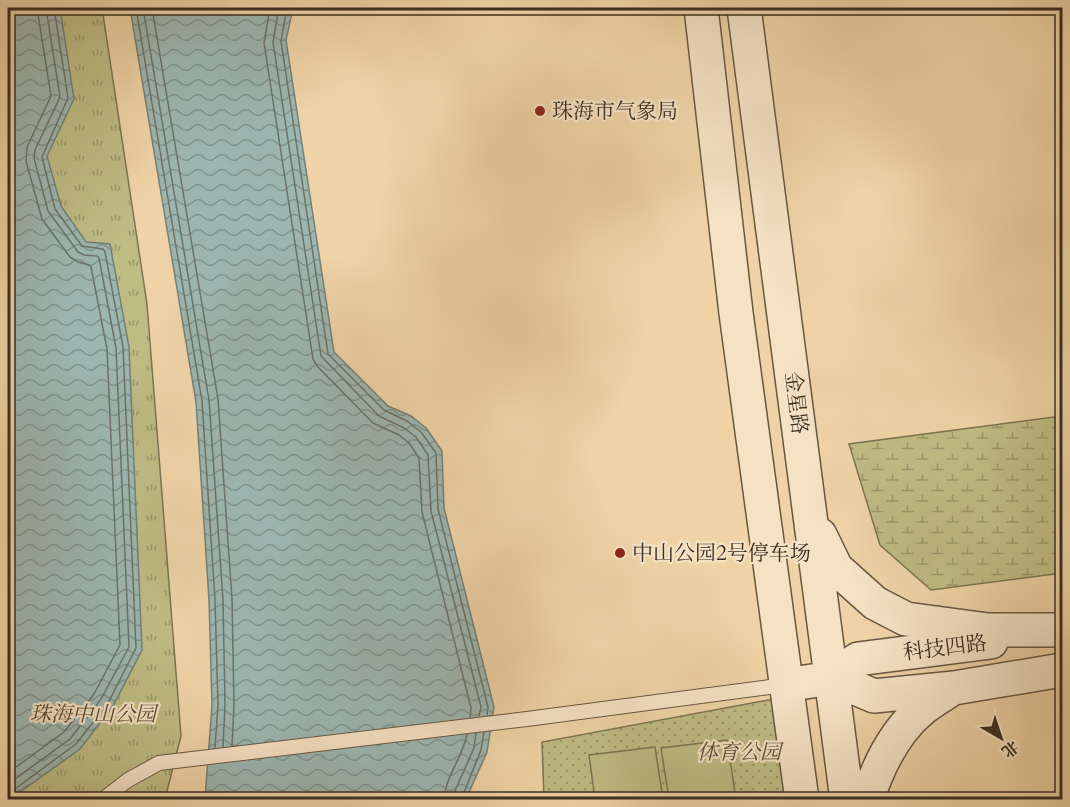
<svg xmlns="http://www.w3.org/2000/svg" width="1070" height="807" font-family="Cardo,'Noto Serif SC',serif">
	<style>
		.grass { fill: url(#grass-dots); stroke: #7c7452; stroke-width: 1.5 }
		.wetland { fill: url(#wetland-marsh); stroke: #7c7452; stroke-width: 1.5 }
		.park { fill: url(#park-tufts); stroke: #7c7452; stroke-width: 1.5 }
		.pitch { fill: #bebb83; stroke: #7c7452; stroke-width: 1.5 }
		.water { fill: url(#water-waves); stroke: #758077; stroke-width: 1.5 }
		.lines { fill: none; stroke-linecap: round; stroke-linejoin: round }
		.shore { stroke: #6b7268; stroke-width: 1.5 }
		.service-casing { stroke: #675742; stroke-width: 16 }
		.tertiary-casing { stroke: #675742; stroke-width: 36 }
		.service { stroke: #f5e2c5; stroke-width: 14 }
		.tertiary { stroke: #f5e2c5; stroke-width: 33 }
		.poi-dot { fill: #8f2418; stroke: #f5e2c5; stroke-width: 2 }
		.labels { text-anchor: middle; dominant-baseline: central; stroke-width: 4.5; stroke-linejoin: round; paint-order: stroke }
		.poi-label { font-size: 21px; fill: #3a2e21; stroke: #f5e2c5; text-anchor: start }
		.street-label { font-size: 21px; fill: #3a2e21; stroke: #f5e2c5 }
		.park-label { font-size: 21px; font-style: italic; fill: #544a35; stroke: #f5e2c5 }
	</style>
	<defs>
		<pattern id="grass-dots" width="8" height="8" patternUnits="userSpaceOnUse" patternTransform="scale(1.5)"><rect width="8" height="8" fill="#bebb83"/><path d="M2 2h.1M6 6h.1" fill="none" stroke="#9b986b" stroke-width="1.8" stroke-linecap="round"/></pattern>
		<pattern id="wetland-marsh" width="20" height="14" patternUnits="userSpaceOnUse" patternTransform="scale(1.5)"><rect width="20" height="14" fill="#bebb83"/><path d="M1 5h8M5 5V1M11 12h8M15 12V8" fill="none" stroke="#9b986b"/></pattern>
		<pattern id="park-tufts" width="24" height="20" patternUnits="userSpaceOnUse" patternTransform="scale(1.5)"><rect width="24" height="20" fill="#bebb83"/><path d="M3 7l-1-3M5 7V3M7 7l1-3M15 17l-1-3M17 17v-4M19 17l1-3" fill="none" stroke="#9b986b"/></pattern>
		<pattern id="water-waves" width="16" height="10" patternUnits="userSpaceOnUse" patternTransform="scale(1.5)"><rect width="16" height="10" fill="#9cb6b0"/><path d="M0 5q4-4 8 0t8 0" fill="none" stroke="#80948f"/></pattern>
	</defs>
	<rect width="100%" height="100%" fill="#efd3a6"/>
	<filter id="stains"><feTurbulence type="fractalNoise" baseFrequency=".00333" numOctaves="4"/><feColorMatrix values="0 0 0 0 .2 0 0 0 0 .09 0 0 0 0 .02 0 0 0 .5 -.17"/></filter>
	<radialGradient id="worn" r=".72"><stop offset=".6" stop-color="#630" stop-opacity="0"/><stop offset="1" stop-color="#630" stop-opacity=".3"/></radialGradient>
	<path class="grass" d="M779,698L793,799H544L542,742Z"/>
	<path class="wetland" d="M1062,416V573L931,590L880,545L849,444Z"/>
	<path class="park" d="M8,8H102L147,304L181,736L165,799H8Z"/>
	<path class="pitch" d="M727,740L736,799H669L661,748Z
		M655,747L663,799H595L589,755Z"/>
	<path class="water" d="M8,8H60L74,99L47,156L61,206L86,242L110,244L129,347L142,650L113,706L80,749L9,800L8,799Z
		M130,8H293L286,40L334,352L388,406L411,416L426,428L442,451L444,508L494,707L487,752L466,799H205L212,705L209,600L196,402Z"/>
	<g class="lines">
		<path class="shore" d="M136,8L202,401L215,600L218,705L215,748
			M143,8L209,400L223,600L225,705L223,747
			M152,8L218,399L232,599L234,705L232,746
			M270,8L264,43L313,359L318,367L373,423L399,435L409,443L419,458L422,512L471,708L470,718
			M279,8L273,42L321,356L379,416L404,428L416,437L428,455L431,511L481,707L479,716
			M287,8L281,41L328,354L384,410L407,421L421,432L436,453L438,509L488,707L487,715
			M8,773L64,732L94,694L120,645L107,349L91,267L89,265L78,262L70,257L42,219L26,161L27,147L51,96L37,8
			M8,784L70,739L101,699L129,647L116,348L99,258L97,256L84,255L78,252L48,211L34,158L35,150L60,97L46,8
			M8,794L76,744L108,703L136,648L123,347L105,252L103,249L82,246L55,209L42,157L68,98L54,8
			M444,800C445,777 463,757 467,734
			M453,800L454,793L474,748L476,733
			M461,800L481,750L484,732"/>
		<g class="service-casing">
			<path id="service" d="M102,800L128,780L159,763L527,719L785,685"/>
		</g>
		<g class="tertiary-casing">
			<path id="tertiary" d="M701,8L736,313L802,800
				M744,8L847,800
				M820,535L836,568L875,603L906,619L988,630H1060
				M832,678L874,696L954,688L1062,670
				M785,685L832,678L858,659L991,642
				M867,800C878,766 894,732 922,709C932,701 943,695 953,688"/>
		</g>
		<use href="#service" class="service"/>
		<use href="#tertiary" class="tertiary"/>
	</g>
	<g class="poi-dot">
		<circle cx="540" cy="111" r="6"/>
		<circle cx="620" cy="553" r="6"/>
	</g>
	<g class="labels">
		<g class="poi-label">
			<text x="552" y="111">珠海市气象局</text>
			<text x="632" y="553">中山公园2号停车场</text>
		</g>
		<g class="street-label">
			<text transform="translate(796 403) rotate(83)">金星路</text>
			<text transform="translate(945 648) rotate(-7)">科技四路</text>
		</g>
		<g class="park-label">
			<text x="93" y="714">珠海中山公园</text>
			<text x="739" y="752">体育公园</text>
		</g>
	</g>
	<rect width="1070" height="807" fill="none" stroke="#efd3a6" stroke-width="30"/>
	<rect x="9" y="9" width="1052" height="789" fill="none" stroke="#3a2e21" stroke-width="3"/>
	<rect x="15" y="15" width="1040" height="777" fill="none" stroke="#3a2e21" stroke-width="1.5"/>
	<g transform="translate(1001 738) rotate(141)" stroke="#f5e2c5" stroke-width="4.5" paint-order="stroke">
	<path d="M0-4.5L10 22L0 15L-10 22Z" fill="#3a2e21"/>
	<text y="-9" font-size="16" font-weight="bold" text-anchor="middle" fill="#3a2e21">北</text>
	</g>
	<rect width="100%" height="100%" filter="url(#stains)"/>
	<rect width="100%" height="100%" fill="url(#worn)"/>
</svg>
